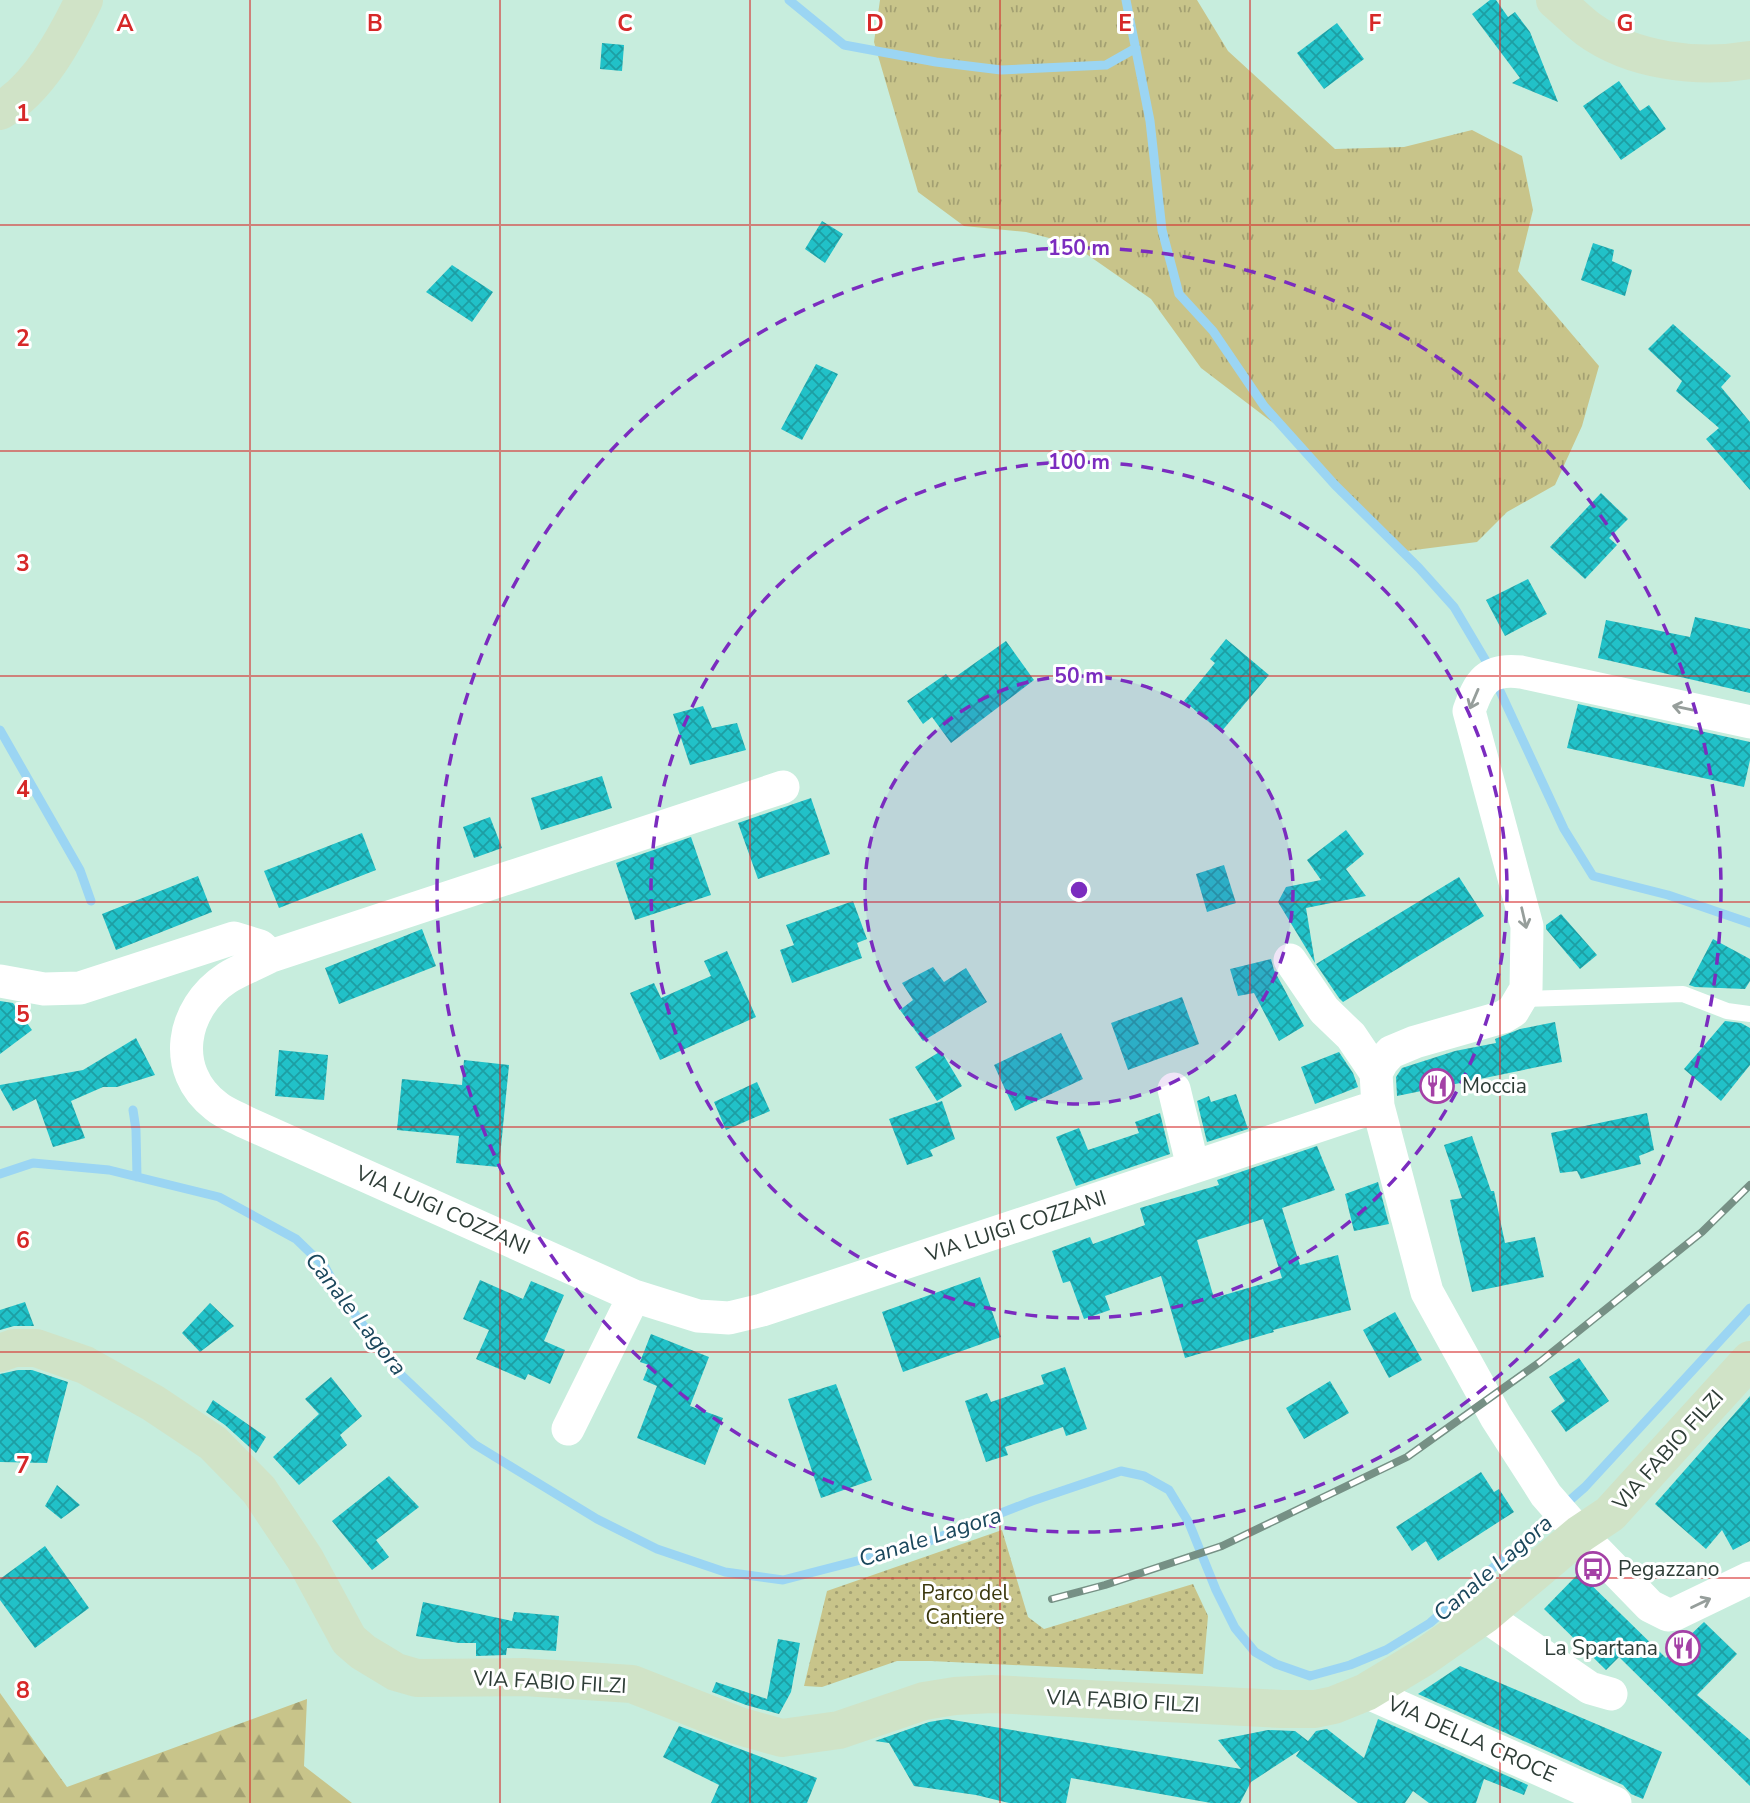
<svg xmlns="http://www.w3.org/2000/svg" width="1750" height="1803" font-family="'Nunito Sans',sans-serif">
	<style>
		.grass { fill: url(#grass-tufts) }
		.forest { fill: url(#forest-firs) }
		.park { fill: url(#park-dots) }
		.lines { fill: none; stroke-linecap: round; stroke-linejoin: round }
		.stream { stroke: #9bd5f3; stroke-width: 9 }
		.building { fill: url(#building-cross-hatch); fill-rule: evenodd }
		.lane { stroke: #fff; stroke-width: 16 }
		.street { stroke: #fff; stroke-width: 33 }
		.secondary { stroke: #d0e3c7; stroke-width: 38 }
		.rail-casing { stroke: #769085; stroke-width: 8 }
		.rail { stroke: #fff; stroke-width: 5; stroke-dasharray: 16; stroke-linecap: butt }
		.oneway { stroke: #969e9b }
		.grid { fill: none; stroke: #d62828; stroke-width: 2; stroke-opacity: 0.55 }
		.ring { fill: none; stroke: #7b2cbf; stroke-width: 3.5; stroke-dasharray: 12 9 }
		.labels { text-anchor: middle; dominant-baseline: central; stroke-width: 6; stroke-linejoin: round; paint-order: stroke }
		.poi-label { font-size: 21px; fill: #2e3d37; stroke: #fff; text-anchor: start }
		.street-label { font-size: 21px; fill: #2e3d37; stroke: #fff }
		.park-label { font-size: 21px; fill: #3a370c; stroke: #fff }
		.water-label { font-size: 23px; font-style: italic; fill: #1a475c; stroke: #fff }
		.grid-label { font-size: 23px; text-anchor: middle; font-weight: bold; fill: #d62828; stroke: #fff; stroke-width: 6; stroke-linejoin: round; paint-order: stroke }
		.centre { fill: #7b2cbf; stroke: #fff; stroke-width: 3.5 }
		.ring-label { font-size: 21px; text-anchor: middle; font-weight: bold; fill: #7b2cbf; stroke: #fff; stroke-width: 6; stroke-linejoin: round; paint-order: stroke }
	</style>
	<defs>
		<pattern id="grass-tufts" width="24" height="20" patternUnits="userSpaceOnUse" patternTransform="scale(1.75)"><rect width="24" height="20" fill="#c8c48a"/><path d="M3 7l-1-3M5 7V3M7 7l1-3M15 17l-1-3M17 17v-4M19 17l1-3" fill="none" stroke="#a3a072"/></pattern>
		<pattern id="forest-firs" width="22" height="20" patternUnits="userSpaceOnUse" patternTransform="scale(1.75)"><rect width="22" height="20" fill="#c8c48a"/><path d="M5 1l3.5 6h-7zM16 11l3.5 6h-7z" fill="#a3a072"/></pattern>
		<pattern id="park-dots" width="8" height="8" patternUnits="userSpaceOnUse" patternTransform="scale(1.75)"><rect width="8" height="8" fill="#c8c48a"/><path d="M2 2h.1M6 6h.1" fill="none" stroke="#a3a072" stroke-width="1.8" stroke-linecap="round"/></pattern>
		<pattern id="building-cross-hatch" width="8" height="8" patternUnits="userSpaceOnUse" patternTransform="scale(1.75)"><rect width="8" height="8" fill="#21c1c8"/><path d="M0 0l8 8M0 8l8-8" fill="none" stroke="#1d9ea3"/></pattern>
	</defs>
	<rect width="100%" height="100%" fill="#c7eddd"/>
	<path class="grass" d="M880,0H1197L1228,51L1335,149L1404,147L1472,130L1522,156L1533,210L1518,271L1599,366L1582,426L1555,485L1507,512L1477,542L1399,552L1284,431L1201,368L1151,299L1072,244L1026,232L964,226L918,192L874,42Z"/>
	<path class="forest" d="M0,1693L67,1787L307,1699L304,1766L352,1803H0Z"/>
	<path class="park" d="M1002,1530L1028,1617L1044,1629L1193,1584L1208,1616L1203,1674L931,1661H897L822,1687L804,1686L827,1591Z"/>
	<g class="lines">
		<path class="stream" d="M789,0L844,45L936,62L1001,70L1106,65L1136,48
			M1126,0L1150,121L1162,230L1179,294L1213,331L1264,406L1335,485L1419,568L1454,607L1486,661
			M1499,689L1564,829L1593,876L1668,895L1750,923
			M0,730L80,870L91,901
			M133,1110L136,1130L137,1177
			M0,1174L33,1163L109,1170L219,1197L296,1239L325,1267L340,1294L397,1371L474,1444L597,1519L657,1549L725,1572L783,1580L919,1545L1032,1501L1121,1471L1144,1476L1169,1490L1189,1523L1216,1590L1235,1628L1255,1652L1276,1664L1310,1676L1350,1665L1386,1650L1430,1623L1585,1487L1750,1308"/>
	</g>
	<path class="building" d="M1490,0H1496L1508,17L1515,12L1530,32L1558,102L1512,83L1520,78L1472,14Z
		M1337,23L1364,59L1324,89L1297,53Z
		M602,43L624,45L622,71L600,69Z
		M1619,81L1640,111L1649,105L1666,129L1621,160L1583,106Z
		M822,221L843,234L825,263L805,249Z
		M1593,243L1614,250L1612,261L1632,270L1625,296L1581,280Z
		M452,265L493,292L472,322L426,292Z
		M1673,324L1731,376L1721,387L1750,422V490L1706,439L1719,428L1676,391L1682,381L1648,349Z
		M816,364L838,374L802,440L781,429Z
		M1601,493L1628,519L1609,538L1617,545L1585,579L1550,547Z
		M1528,579L1547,614L1505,636L1486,600Z
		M1695,617L1750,629V693L1598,658L1606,620L1690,637Z
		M1226,639L1269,675L1221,732L1184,701L1215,663L1210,659Z
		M1006,641L1034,680L951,743L932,717L923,724L907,701L946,674L951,680Z
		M1578,704L1750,742V760L1744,787L1567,748Z
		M703,706L712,728L737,723L746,750L690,765L673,714Z
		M602,776L612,808L541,830L531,798Z
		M811,798L830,854L758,879L738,823Z
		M490,817L502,848L474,858L463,827Z
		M1346,830L1364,854L1346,869L1366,896L1306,908L1315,963L1278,902L1286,887L1321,880L1307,860Z
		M362,833L376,870L279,908L264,871Z
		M691,837L711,895L635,920L616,863Z
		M1224,865L1236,903L1207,912L1196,874Z
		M198,876L212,912L116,950L102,914Z
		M1459,877L1484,916L1343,1002L1339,998L1316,964Z
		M853,901L867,939L857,943L862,958L792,983L780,950L794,945L786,925Z
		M1561,914L1597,955L1580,969L1546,929V925Z
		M422,929L436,966L339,1004L325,968Z
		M1713,939L1750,959V981L1745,989L1695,987L1689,985Z
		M727,951L756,1017L660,1060L630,993L654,983L661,998L711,976L704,961Z
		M1271,959L1274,970L1304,1026L1279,1041L1254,993L1238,996L1230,969Z
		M933,967L944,982L966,968L987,1002L923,1041L900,1010L913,1000L902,983Z
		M1182,997L1199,1044L1128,1070L1111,1023Z
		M0,1001L13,1003L32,1030L0,1054Z
		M1725,1021L1741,1023L1750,1028V1065L1721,1101L1684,1069Z
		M1555,1022L1562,1062L1397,1096L1396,1077L1402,1068L1455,1051L1496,1043L1495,1039L1520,1029Z
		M1061,1033L1083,1079L1015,1111L994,1065Z
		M136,1038L155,1075L117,1087H103L71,1101L85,1138L53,1147L36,1099L13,1111L0,1088V1085L83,1070Z
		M279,1050L328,1055L324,1100L275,1096Z
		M941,1051L962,1086L937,1101L915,1067Z
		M1339,1052L1353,1073L1358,1087L1315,1104L1301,1067Z
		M464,1060L509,1065L499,1167L456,1163L459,1136L397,1130L402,1079L462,1085Z
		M757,1082L770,1111L726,1130L714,1102Z
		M1236,1094L1248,1129L1207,1142L1197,1101L1209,1096L1211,1102Z
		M942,1101L955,1139L930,1150L933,1156L907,1165L889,1119Z
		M1160,1113L1170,1154L1076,1186L1056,1137L1079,1128L1088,1150L1139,1133L1135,1122Z
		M1647,1113L1654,1150L1639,1156L1641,1164L1581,1179L1577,1171L1560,1173L1551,1133Z
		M1472,1136L1491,1191H1494L1505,1243L1535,1237L1544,1277L1472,1292L1450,1200L1462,1198L1444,1145Z
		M1317,1146L1335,1190L1282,1208L1300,1265L1338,1255L1351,1310L1273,1330L1274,1332L1185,1358L1161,1276L1105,1296L1110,1310L1084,1319L1070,1281L1063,1283L1052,1251L1090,1237L1093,1244L1145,1225L1140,1208L1219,1185L1217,1180ZM1263,1219L1282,1278L1214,1298L1197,1240Z
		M1378,1182L1389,1224L1354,1231L1345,1194Z
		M980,1277L1001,1337L903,1372L882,1312Z
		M480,1280L523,1299L531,1281L564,1295L544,1341L565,1350L550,1384L528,1374L525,1380L476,1359L489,1330L463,1319Z
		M25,1302L34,1326H14L0,1330V1310Z
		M210,1303L234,1326L200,1352L182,1333Z
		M1395,1312L1422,1360L1389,1378L1363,1330Z
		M651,1334L709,1357L690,1406L723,1418L705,1465L637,1438L657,1386L643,1380L649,1365L640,1362Z
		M1579,1358L1609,1401L1566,1432L1551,1411L1565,1401L1549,1377Z
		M1065,1367L1087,1429L1066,1436L1063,1427L1005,1447L1008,1455L986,1462L965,1401L987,1393L991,1402L1044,1384L1041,1375Z
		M18,1370H32L68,1382L47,1463L0,1462V1374Z
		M331,1377L362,1416L340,1435L347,1445L299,1485L273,1457L319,1414L305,1399Z
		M1330,1381L1349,1413L1304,1439L1286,1408Z
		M836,1384L872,1480L821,1498L788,1399Z
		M1750,1396V1541L1733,1550L1722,1530L1706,1549L1655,1504Z
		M213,1400L266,1437L256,1453L225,1425L206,1412Z
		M1481,1472L1494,1492L1499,1489L1514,1512L1438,1561L1426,1541L1412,1551L1396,1527Z
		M389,1476L419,1507L376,1540L389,1557L372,1570L332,1521Z
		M57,1485L80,1505L61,1519L45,1506Z
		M45,1546L89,1608L35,1648L0,1600V1579Z
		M1579,1573L1666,1658L1704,1622L1737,1654L1697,1695L1750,1740V1786L1619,1657L1606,1670L1544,1609Z
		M423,1602L512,1621L514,1612L559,1616L556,1651L507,1648L506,1655L476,1656V1643H459L416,1636Z
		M778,1639L800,1643L791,1692L779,1714L746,1705L712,1692L716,1682L767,1699Z
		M1460,1666L1662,1752L1643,1799L1631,1794L1623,1785L1418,1694Z
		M947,1719L1241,1769L1218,1740L1268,1730L1295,1731L1308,1741L1316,1731L1327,1729L1364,1758L1378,1719L1528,1785L1524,1795L1484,1779L1476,1803H1429L1413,1791L1405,1803H1358L1296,1756L1300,1750L1251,1782L1240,1803H1211L1071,1778L1066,1803H1009L976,1795L914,1786L889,1743L875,1741L929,1722Z
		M679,1726L817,1778L807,1803H711L719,1785L663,1757Z"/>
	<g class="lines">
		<path class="lane" d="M1522,999L1683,994L1727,1011L1750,1014"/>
		<path class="street" d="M1750,722L1521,672C1487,668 1479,682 1469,711L1527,926L1526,989L1513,1011L1503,1017L1415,1042L1391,1052L1382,1062L1376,1073L1378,1106L1427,1292L1496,1417L1546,1495L1580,1534L1650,1606L1668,1615L1675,1614L1750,1578
			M783,787L271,956C256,964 240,970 227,978C181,1008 170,1071 216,1106C224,1113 236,1117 245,1122L634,1296L698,1316L729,1318L762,1310L1378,1106
			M1290,960L1324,1010L1351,1036L1376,1073
			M0,981L44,989L80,988L234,938L260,946L271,956
			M1174,1089L1193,1167
			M568,1429L634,1296
			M1484,1615L1590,1688L1611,1694
			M1366,1692L1615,1803"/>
		<path class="secondary" d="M1555,0C1566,9 1576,20 1588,29C1632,61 1698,69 1750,60
			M0,111C39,88 65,39 84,0
			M0,1353L14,1348H36L85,1365L153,1403L213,1443L259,1490L305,1559L349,1640L363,1652L396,1672L417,1678L524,1677L632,1684L739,1726L782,1738L839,1730L924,1701L955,1696L992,1694L1282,1709H1315L1334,1705L1366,1692L1424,1657L1484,1615L1580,1534L1610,1514L1750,1360"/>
		<g class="rail-casing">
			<path id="rail" d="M1052,1599L1105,1585L1222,1546L1407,1457L1540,1362L1702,1232L1750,1185"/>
		</g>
		<use href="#rail" class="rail"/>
	</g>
	<defs><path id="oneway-shaft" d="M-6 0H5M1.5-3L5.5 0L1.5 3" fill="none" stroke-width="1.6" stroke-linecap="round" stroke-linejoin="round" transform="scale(1.75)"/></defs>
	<g class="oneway">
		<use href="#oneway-shaft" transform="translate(1474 699) rotate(113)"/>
		<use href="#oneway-shaft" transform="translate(1683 708) rotate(-168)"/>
		<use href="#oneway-shaft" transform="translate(1524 918) rotate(77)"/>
		<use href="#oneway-shaft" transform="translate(1701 1603) rotate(-26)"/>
	</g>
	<path class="grid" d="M250,0V1803M500,0V1803M750,0V1803M1000,0V1803M1250,0V1803M1500,0V1803M0,225H1750M0,451H1750M0,676H1750M0,902H1750M0,1127H1750M0,1352H1750M0,1578H1750"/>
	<circle cx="1079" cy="890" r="214" fill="#7b2cbf" fill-opacity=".12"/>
	<g class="ring">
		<circle cx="1079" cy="890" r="214"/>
		<circle cx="1079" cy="890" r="428"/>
		<circle cx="1079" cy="890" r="642"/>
	</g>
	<defs>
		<g id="restaurant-ring" transform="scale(1.75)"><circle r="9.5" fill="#fff" stroke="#a441a6" stroke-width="1.5"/><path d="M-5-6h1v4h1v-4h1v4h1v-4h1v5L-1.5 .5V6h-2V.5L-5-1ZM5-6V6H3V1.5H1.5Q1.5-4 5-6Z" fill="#a441a6"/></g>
		<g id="bus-ring" transform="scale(1.75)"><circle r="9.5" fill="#fff" stroke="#a441a6" stroke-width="1.5"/><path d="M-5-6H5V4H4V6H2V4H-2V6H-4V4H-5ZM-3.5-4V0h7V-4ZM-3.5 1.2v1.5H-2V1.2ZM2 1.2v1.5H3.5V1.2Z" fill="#a441a6"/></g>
	</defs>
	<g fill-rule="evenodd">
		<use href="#restaurant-ring" x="1437" y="1086"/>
		<use href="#bus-ring" x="1593" y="1569"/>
		<use href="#restaurant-ring" x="1683" y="1648"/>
	</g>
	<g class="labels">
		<g class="poi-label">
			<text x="1462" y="1086">Moccia</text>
			<text x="1618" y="1569">Pegazzano</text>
			<text x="1658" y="1648" text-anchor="end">La Spartana</text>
		</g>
		<g class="street-label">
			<text transform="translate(443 1210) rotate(24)">VIA LUIGI COZZANI</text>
			<text transform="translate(1016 1226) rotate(-18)">VIA LUIGI COZZANI</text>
			<text transform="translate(1668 1450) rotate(-48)">VIA FABIO FILZI</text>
			<text transform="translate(550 1682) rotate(3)">VIA FABIO FILZI</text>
			<text transform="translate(1123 1701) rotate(3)">VIA FABIO FILZI</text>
			<text transform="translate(1472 1739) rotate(24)">VIA DELLA CROCE</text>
		</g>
		<g class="park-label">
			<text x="965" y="1593">Parco del<tspan x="965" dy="24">Cantiere</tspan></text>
		</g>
		<g class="water-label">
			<text transform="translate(356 1314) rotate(52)">Canale Lagora</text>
			<text transform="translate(930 1537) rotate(-18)">Canale Lagora</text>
			<text transform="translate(1493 1568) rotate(-41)">Canale Lagora</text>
		</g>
	</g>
	<g class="grid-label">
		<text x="125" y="31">A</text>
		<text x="375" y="31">B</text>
		<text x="625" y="31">C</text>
		<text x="875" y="31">D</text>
		<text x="1125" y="31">E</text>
		<text x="1375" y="31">F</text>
		<text x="1625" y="31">G</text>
		<text x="23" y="121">1</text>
		<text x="23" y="346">2</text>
		<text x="23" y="571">3</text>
		<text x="23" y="797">4</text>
		<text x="23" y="1022">5</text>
		<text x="23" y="1248">6</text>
		<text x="23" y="1473">7</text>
		<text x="23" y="1698">8</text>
	</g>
	<circle cx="1079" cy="890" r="10" class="centre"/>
	<g class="ring-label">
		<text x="1079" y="255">150 m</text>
		<text x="1079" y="469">100 m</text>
		<text x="1079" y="683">50 m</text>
	</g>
</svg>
